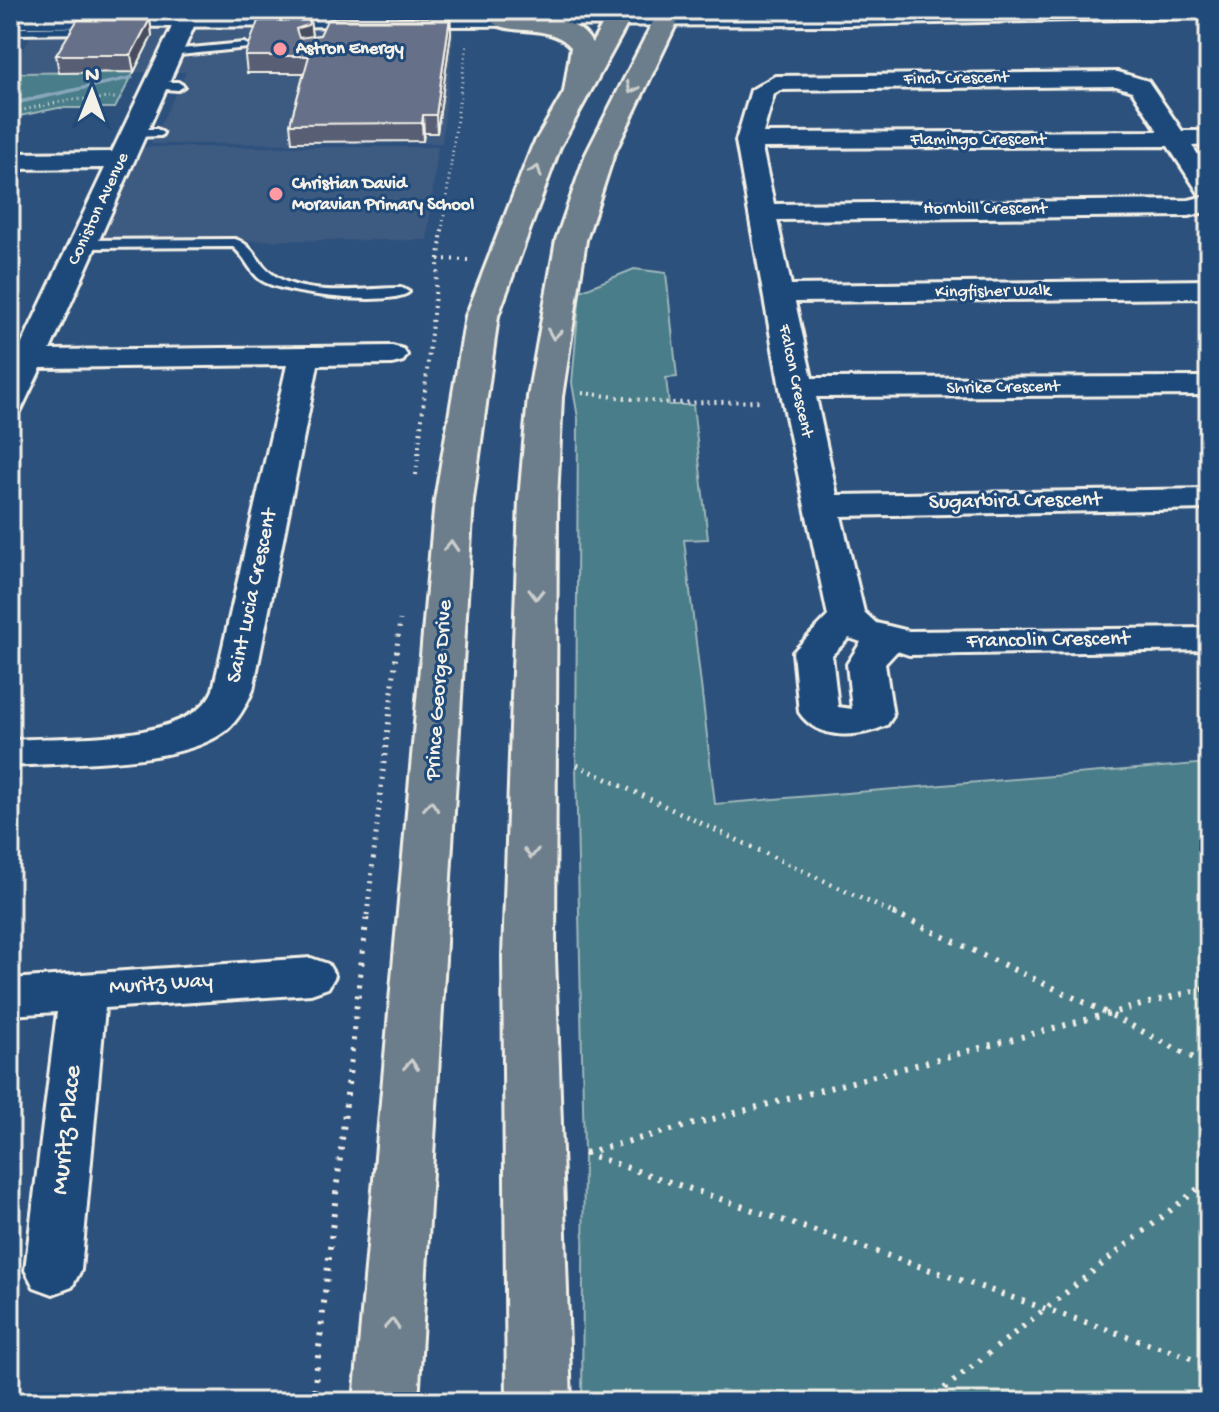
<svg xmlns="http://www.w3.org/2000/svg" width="1219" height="1412" font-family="'Gochi Hand',sans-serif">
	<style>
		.built { fill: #3e5a80 }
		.green { fill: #497d8a; stroke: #9eb7b9; stroke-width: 2 }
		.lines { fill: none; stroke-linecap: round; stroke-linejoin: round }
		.stream { fill: #89a7bc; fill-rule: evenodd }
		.lane-casing { stroke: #f4f1e8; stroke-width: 6 }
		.street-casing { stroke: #f4f1e8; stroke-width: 6 }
		.secondary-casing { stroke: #f4f1e8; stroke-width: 6 }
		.primary-casing { stroke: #f4f1e8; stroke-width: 6 }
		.path-far3 { stroke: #f4f1e8; stroke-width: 3; stroke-dasharray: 1 4; stroke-linecap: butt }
		.path-far2 { stroke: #f4f1e8; stroke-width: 4; stroke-dasharray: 2 5; stroke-linecap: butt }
		.path-far1 { stroke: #f4f1e8; stroke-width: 5; stroke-dasharray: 2 6; stroke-linecap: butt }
		.path { stroke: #f4f1e8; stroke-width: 6; stroke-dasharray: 3 8; stroke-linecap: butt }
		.lane { fill: #1f4a7a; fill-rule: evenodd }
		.street { fill: #1f4a7a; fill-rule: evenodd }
		.secondary { fill: #1f4a7a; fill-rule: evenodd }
		.primary { fill: #6c7d8b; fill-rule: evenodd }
		.wall { fill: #585f75; stroke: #f4f1e8; stroke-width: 2 }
		.shaded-wall { fill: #474e5f; stroke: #f4f1e8; stroke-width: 2 }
		.building { fill: #666f88; stroke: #f4f1e8; stroke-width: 2 }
		.oneway { stroke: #cbcecc }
		.poi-dot { fill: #ff9aa2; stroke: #1f4a7a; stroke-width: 3 }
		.labels { text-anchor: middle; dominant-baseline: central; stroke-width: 6; stroke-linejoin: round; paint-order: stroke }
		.far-poi-label { font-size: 18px; font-weight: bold; fill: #f4f1e8; stroke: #1f4a7a; text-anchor: start }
		.far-street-label { font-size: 18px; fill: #f4f1e8; stroke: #1f4a7a }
		.street-label { font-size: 22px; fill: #f4f1e8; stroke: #1f4a7a }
		.near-street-label { font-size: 26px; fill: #f4f1e8; stroke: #1f4a7a }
	</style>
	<rect width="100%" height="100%" fill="#2d517d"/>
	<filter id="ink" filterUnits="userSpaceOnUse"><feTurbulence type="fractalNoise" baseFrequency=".0125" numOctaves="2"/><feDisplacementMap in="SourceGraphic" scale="16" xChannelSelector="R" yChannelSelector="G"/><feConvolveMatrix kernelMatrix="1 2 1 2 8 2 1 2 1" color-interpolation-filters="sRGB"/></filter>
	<g filter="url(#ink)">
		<path class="built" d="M10,20H455L442,143L151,144L186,72L10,73L31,36H10Z
			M143,147H438L427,240L98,241Z"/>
		<path class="green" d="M134,72L115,108H58L10,118V73Z
			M634,269L666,273L677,377L666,378L669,405H693L708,539L684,540L715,804L1209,763V1402H582L584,1153L576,765L578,418L572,383L580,291Z"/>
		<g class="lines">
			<path class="stream" d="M131,76L134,78L133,79L10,106V102Z"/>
			<g class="lane-casing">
				<path id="lane" d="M10,28L98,27L103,30L98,33L10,34Z
					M244,43L250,46L248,48L170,56L164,53L170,50Z
					M155,82H178L184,86L178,90L151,88V84Z
					M157,129L163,133L161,136L134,137L128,133L134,129Z
					M235,239C254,245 256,262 271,273C304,299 363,288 402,288L409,292C391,307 283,295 261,280C249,271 245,256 233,247L83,248L76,244L83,240Z"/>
			</g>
			<g class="street-casing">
				<path id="street" d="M180,10H196L199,15L50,350L392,346L403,349L407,355L403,361L392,364L318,365L253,690C246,706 236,725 221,734C173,766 67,762 10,766V740C62,736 190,745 213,690L287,365L41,368L21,410L10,413V369L105,168L10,169V153L112,152Z
					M1118,72L1148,81L1182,131H1209V145L1192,146L1209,170V211L1189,216L777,220L791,285L1209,280V298L795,302L812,378L1209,377V395L816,397L837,495L1209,489V509L841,516L864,612L876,623L909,631L1209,628V650L909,655L897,651L885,664L893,716L887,725C859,738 818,741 799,712L793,652L828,616L780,388L736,141L751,90L775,76ZM1116,86L1132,91L1158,131L763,133L774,94L780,90ZM1168,146L1200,195L1205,196L1189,200L774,204L762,148ZM849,638L861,642L847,664L852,709L838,707L832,655Z
					M311,958L328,964L335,976L328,988L311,994L105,1008L81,1270L72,1287L53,1294L34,1287L25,1270L57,1012L10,1015V979Z"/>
			</g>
			<g class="secondary-casing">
				<path id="secondary" d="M1209,10V17L846,25L10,27V13Z"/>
			</g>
			<g class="primary-casing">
				<path id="primary" d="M611,10H635L560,147L498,316L473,500L418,1402H354L435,500L466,316L532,147L564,92L571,47C548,21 505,38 489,19C499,5 559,18 574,26C582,30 587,35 592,43Z
					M659,10H683L614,154L586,240L562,397L557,500L555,956L571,1402H507L503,956L519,500L528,397L556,240L586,154Z"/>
			</g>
			<path class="path-far3" d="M10,113L68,100L116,98
				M442,231L467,44"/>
			<path class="path-far2" d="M438,259L468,260
				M582,393L668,403L763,401
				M416,475L442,229"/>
			<path class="path-far1" d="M577,765L897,915
				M367,915L400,620"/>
			<path class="path" d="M893,913L1109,1014L1209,1066
				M584,1153L1209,1364
				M585,1153L1209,987
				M313,1402L367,913
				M927,1402L1209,1180"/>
			<use href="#lane" class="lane"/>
			<use href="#street" class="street"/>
			<use href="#secondary" class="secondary"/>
			<use href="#primary" class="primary"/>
		</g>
		<path class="wall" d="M450,17L451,33L437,133H424L423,141L292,142L290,124L304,73H247L245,56L310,20L312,36Z
			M150,19L152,36L134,72L59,73L56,55Z"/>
		<path class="shaded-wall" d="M450,17L451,33L437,133L436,115Z
			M150,19L152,36L134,72L131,55Z
			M310,20L312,37L298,45L296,29Z
			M423,115L424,133L423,141L422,123Z"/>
		<path class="building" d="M337,17H450L436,115H423L422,123L290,124L309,56H245L258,21L310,20L308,25L296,29L299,38L320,35L327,20Z
			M78,19H150L131,55H56Z"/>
		<defs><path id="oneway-chevron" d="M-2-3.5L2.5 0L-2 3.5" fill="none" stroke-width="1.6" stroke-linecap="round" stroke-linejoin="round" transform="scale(2)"/></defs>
		<g class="oneway">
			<use href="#oneway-chevron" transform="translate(632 88) rotate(116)"/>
			<use href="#oneway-chevron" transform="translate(536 171) rotate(-68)"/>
			<use href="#oneway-chevron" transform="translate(554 334) rotate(98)"/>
			<use href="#oneway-chevron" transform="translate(451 546) rotate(-86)"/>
			<use href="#oneway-chevron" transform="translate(536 594) rotate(91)"/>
			<use href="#oneway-chevron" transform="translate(431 806) rotate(-86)"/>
			<use href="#oneway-chevron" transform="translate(531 853) rotate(91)"/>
			<use href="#oneway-chevron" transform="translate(411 1065) rotate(-86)"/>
			<use href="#oneway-chevron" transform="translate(392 1324) rotate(-86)"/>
		</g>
	</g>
	<g class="poi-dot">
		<circle cx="280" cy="49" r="8"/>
		<circle cx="276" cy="194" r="8"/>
	</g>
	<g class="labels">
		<g class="far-poi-label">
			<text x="296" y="49">Astron Energy</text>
			<text x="292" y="184">Christian David<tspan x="292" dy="21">Moravian Primary School</tspan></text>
		</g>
		<g class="far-street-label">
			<text transform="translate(956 79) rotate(-1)">Finch Crescent</text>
			<text x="978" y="140">Flamingo Crescent</text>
			<text transform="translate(99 209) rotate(-65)">Coniston Avenue</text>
			<text x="985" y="209">Hornbill Crescent</text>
			<text transform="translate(993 292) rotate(-1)">Kingfisher Walk</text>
			<text transform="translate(795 381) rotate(78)">Falcon Crescent</text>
			<text transform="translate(1003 388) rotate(-1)">Shrike Crescent</text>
		</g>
		<g class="street-label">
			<text transform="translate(1015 502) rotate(-1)">Sugarbird Crescent</text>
			<text transform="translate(253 596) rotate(-78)">Saint Lucia Crescent</text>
			<text transform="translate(1048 641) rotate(-1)">Francolin Crescent</text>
			<text transform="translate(440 690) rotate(-86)">Prince George Drive</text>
			<text transform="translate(161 985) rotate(-4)">Muritz Way</text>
		</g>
		<g class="near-street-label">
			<text transform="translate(68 1130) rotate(-84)">Muritz Place</text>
		</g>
	</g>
	<rect width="1219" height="1412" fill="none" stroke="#1f4a7a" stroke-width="40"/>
	<rect x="20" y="20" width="1179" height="1372" fill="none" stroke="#f4f1e8" stroke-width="3" filter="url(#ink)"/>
	<g transform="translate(92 92) rotate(1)" stroke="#1f4a7a" stroke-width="6" paint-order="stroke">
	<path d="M0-6L14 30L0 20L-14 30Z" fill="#f4f1e8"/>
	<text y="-12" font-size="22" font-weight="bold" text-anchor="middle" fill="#f4f1e8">N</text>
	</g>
</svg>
